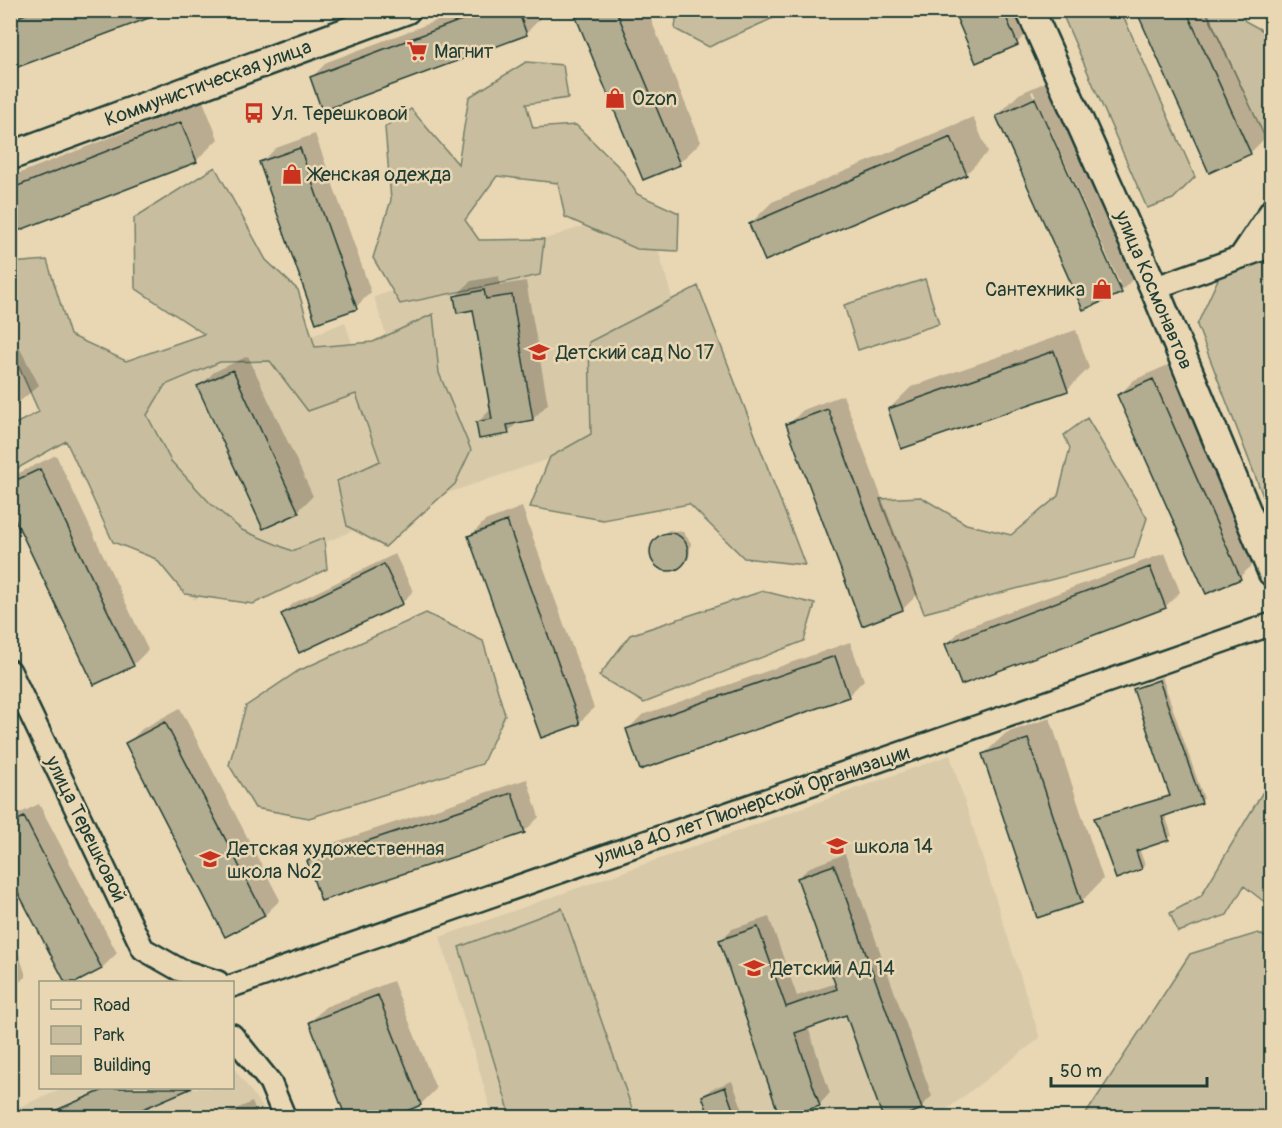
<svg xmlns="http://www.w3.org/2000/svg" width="1282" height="1128" font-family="Pangolin,sans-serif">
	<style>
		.built { fill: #d8caa9 }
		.green { fill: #c8be9f; stroke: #747e6a; stroke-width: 1.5 }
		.shadow { fill: #0003; fill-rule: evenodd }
		.building { fill: #b2ac90; stroke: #1f3d34; stroke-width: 1.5 }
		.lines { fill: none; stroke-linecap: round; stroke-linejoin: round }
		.minor-casing { stroke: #1f3d34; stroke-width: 26 }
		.tertiary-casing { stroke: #1f3d34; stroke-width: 32 }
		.minor { stroke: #e9d7b4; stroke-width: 21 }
		.tertiary { stroke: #e9d7b4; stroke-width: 27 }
		.labels { text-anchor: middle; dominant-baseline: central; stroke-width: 5; stroke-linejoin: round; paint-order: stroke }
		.poi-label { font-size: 20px; fill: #1f3d34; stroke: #e9d7b4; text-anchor: start }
		.street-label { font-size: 20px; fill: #1f3d34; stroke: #e9d7b4 }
	</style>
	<rect width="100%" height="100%" fill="#e9d7b4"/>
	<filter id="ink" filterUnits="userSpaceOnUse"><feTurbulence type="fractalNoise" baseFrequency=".0167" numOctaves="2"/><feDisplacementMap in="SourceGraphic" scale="12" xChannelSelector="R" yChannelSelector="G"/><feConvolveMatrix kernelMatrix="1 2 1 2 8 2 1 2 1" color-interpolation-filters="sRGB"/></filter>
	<g filter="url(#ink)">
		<path class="built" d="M645,205L704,407L436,497L374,297Z
			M297,322L307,338L345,322L407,507L194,600L102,404Z
			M950,755L1040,1038L937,1117H493L440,937Z
			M233,1067L270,1117L11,1118V1110L65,1088H232Z"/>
		<path class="green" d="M677,11V10L789,11L709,47L675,29Z
			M1061,11H1121L1195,177L1173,199L1147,208Z
			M1206,11H1238L1245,21L1271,35V150Z
			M526,62L563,65L568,98L526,104L533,128L576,125L621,169L637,194L679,213L678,251L637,249L565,217L558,183L497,176L465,220L479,240L544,239L540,275L400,304L373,258L391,200L385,127L411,109L458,164L469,97Z
			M215,167L266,260L298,290L315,347L373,342L433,314L439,373L471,450L455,484L385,547L347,526L337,481L380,461L356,394L308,411L270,361L220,362L165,385L147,415L171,461L211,504L242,530L292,551L324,538L327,569L253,604L185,594L156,559L113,542L66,441L11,472V426L39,412L11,349V263L47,260L70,335L126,361L204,334L135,288L134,218Z
			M1271,258H1272L1271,517L1197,325L1219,277Z
			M925,279L939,324L858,350L844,305Z
			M698,286L805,565L744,558L689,504L603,520L530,507L550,457L591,434L589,342Z
			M1087,418L1147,518L1134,558L924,613L880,499L921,497L966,524L1011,535L1058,496L1070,448L1064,435Z
			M763,591L815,604L804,641L644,703L599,676L630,635Z
			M426,613L483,641L505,715L482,764L309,818L255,808L229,765L246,706L298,671Z
			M1271,778V907L1244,886L1227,915L1178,932L1170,913L1201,896Z
			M562,908L635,1117H511L459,947Z
			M1258,933L1271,940V1117H1084L1190,954Z"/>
		<path class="shadow" d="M10,10H156L10,68Z
			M465,10H538L541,18L526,33L312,77L327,62Z
			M582,10H647L701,142L679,163L577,16Z
			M955,10H1034L1039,21L1017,43Z
			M1137,10H1207L1265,138L1250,153Z
			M1057,77L1143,269L1121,291L1084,308L997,116L1019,94ZM1033,91L1120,284H1117L1031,92Z
			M203,101L218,139L196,161L10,233V177Z
			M973,117L988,152L966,174L750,224L772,202Z
			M315,134L371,292L356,307L261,163L276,148Z
			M499,276L500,285L526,281L548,404L533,419L519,421L508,432L478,422L492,408L474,308L456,296L471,281Z
			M10,330L39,385L10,410Z
			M1076,330L1089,368L1067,390L889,409L911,387Z
			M248,356L313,496L298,511L199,387L214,372Z
			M1168,365L1255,562L1240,577L1207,592L1119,395L1134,380Z
			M843,395L918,594L903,609L862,624L788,425L803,410Z
			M56,455L148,650L133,665L10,506V480L17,474Z
			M522,507L594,708L579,723L470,536L485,521Z
			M669,530L683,532L691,543L689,558L673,570L659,568L651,557L653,543Z
			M1165,553L1180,592L1165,607L947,644L962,629Z
			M395,554L413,591L402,603L282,614L294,603Z
			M850,642L864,680L849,695L641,768L627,730L642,715Z
			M1162,677L1204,799L1165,814L1172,836L1139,848L1145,865L1142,868L1096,819L1171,794L1135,689Z
			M180,708L280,900L265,915L127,744L142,729Z
			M1050,718L1103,879L1082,901L1037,916L984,754L1006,733Z
			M527,779L539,817L524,832L309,861L324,846Z
			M39,804L117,953L102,968L73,982H67L10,874V818Z
			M845,854L932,1096L921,1107L847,1013L808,1027L830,1093L819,1105L782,1117L721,940L732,929L769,917L797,996L836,983L798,878L810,867Z
			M14,939L26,976L10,991V941Z
			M393,981L436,1089L421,1104L386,1117L310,1022L325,1007Z
			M732,1081L746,1118H712L704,1096L711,1089Z
			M106,1088H188L118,1118H36Z
			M252,1102L259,1118H216Z"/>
		<path class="building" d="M36,10H165V12L10,70V20Z
			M488,10H518L527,35L322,111L310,77Z
			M587,10H616L680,165L643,180L575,15Z
			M953,10H1003L1018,45L976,63Z
			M1136,10H1186L1251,154L1209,173Z
			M1035,98L1122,293L1083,310L996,116Z
			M181,122L197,162L10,234V189Z
			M951,137L967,175L765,261L749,224Z
			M300,148L357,309L316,323L259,162Z
			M484,290L486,299L512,295L533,420L507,425L509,434L479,439L476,422L492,419L473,310L457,313L454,296Z
			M1054,351L1068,391L901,449L888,409Z
			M233,370L299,513L263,529L197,386Z
			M1153,379L1241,579L1206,594L1117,395Z
			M828,409L903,610L862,626L786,424Z
			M40,469L134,666L94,685L10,509V483Z
			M507,521L580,724L541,738L468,536Z
			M650 552a19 19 0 1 1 38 0a19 19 0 1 1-38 0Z
			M384,564L403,604L299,653L281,614Z
			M1150,567L1166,608L961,685L945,644Z
			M835,656L849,697L640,770L626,729Z
			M1159,680L1202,803L1162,817L1169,840L1136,851L1142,869L1116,879L1094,818L1170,796L1133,689Z
			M165,722L265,916L225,937L125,743Z
			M1028,739L1082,903L1037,918L982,754Z
			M512,793L525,833L321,901L307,861Z
			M24,817L102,969L77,982H65L10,877V824Z
			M834,865L922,1109L898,1118H883L846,1015L795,1033L820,1106L780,1118L719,940L758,927L786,1007L837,989L797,878Z
			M378,995L421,1105L390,1118H346L309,1022Z
			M725,1087L736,1118H710L702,1096Z
			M108,1088H192L122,1118H38Z"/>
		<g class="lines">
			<g class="minor-casing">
				<path id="minor" d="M1240,257L1272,209
					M1154,288L1272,246
					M10,671L143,949L180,970L218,982
					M232,986L1272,624
					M232,1035L270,1082L285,1118"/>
			</g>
			<g class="tertiary-casing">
				<path id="tertiary" d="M1030,10L1154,288L1272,572
					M10,156L406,10"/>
			</g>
			<use href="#minor" class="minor"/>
			<use href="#tertiary" class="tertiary"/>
		</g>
	</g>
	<defs>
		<g id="supermarket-bare" transform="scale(1.62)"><path d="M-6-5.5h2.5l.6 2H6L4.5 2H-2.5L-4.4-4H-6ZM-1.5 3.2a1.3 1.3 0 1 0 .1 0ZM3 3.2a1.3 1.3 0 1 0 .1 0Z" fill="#c8321e" stroke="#e9d7b4" stroke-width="2.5" paint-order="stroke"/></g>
		<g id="shop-bare" transform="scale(1.62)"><path d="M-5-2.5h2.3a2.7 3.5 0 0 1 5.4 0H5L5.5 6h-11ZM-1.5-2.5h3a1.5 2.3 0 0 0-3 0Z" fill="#c8321e" stroke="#e9d7b4" stroke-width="2.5" paint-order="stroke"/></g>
		<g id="bus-bare" transform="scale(1.62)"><path d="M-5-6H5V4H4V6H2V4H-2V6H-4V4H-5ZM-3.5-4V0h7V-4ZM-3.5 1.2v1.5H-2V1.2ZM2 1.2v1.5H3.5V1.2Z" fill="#c8321e" stroke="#e9d7b4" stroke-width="2.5" paint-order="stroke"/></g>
		<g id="school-bare" transform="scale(1.62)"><path d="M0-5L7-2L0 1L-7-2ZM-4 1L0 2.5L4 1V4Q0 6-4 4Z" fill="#c8321e" stroke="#e9d7b4" stroke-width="2.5" paint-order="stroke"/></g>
	</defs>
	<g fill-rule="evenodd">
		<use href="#supermarket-bare" x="417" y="51"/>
		<use href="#shop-bare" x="615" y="98"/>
		<use href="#bus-bare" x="254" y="113"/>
		<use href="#shop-bare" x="292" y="174"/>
		<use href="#shop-bare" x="1102" y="289"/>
		<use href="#school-bare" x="539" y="352"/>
		<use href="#school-bare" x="837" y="846"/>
		<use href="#school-bare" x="210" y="859"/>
		<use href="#school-bare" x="754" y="968"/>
	</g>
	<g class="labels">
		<g class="poi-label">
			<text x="434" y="51">Магнит</text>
			<text x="632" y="98">Ozon</text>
			<text x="271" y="113">Ул. Терешковой</text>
			<text x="309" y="174">Женская одежда</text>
			<text x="1085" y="289" text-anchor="end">Сантехника</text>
			<text x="556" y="352">Детский сад № 17</text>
			<text x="854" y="846">школа 14</text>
			<text x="227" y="848">Детская художественная<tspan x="227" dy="23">школа №2</tspan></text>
			<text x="771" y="968">Детский АД 14</text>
		</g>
		<g class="street-label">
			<text transform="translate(208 83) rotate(-20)">Коммунистическая улица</text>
			<text transform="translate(1154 290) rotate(67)">улица Космонавтов</text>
			<text transform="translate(752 805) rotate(-19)">улица 40 лет Пионерской Организации</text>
			<text transform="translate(86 829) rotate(64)">улица Терешковой</text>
		</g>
	</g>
	<rect width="1282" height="1128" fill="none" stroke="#e9d7b4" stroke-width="36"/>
	<rect x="18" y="18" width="1246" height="1092" fill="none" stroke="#1f3d34" stroke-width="2" filter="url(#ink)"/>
	<rect x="39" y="981" width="195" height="108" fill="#e9d7b4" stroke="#989981" stroke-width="1.5"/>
	<rect x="51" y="1000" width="30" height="9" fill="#e9d7b4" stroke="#989981" stroke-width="1.5"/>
	<text x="93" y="1011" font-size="18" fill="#1f3d34">Road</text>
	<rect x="51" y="1026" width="30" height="18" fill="#c8be9f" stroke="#989981" stroke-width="1.5"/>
	<text x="93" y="1041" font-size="18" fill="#1f3d34">Park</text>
	<rect x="51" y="1056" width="30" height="18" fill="#b2ac90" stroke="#989981" stroke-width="1.5"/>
	<text x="93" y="1071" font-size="18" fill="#1f3d34">Building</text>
	<path d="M1051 1077v9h156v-9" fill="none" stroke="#1f3d34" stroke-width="3"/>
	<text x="1060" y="1077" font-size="18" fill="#1f3d34" stroke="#e9d7b4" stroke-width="4.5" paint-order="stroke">50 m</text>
</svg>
